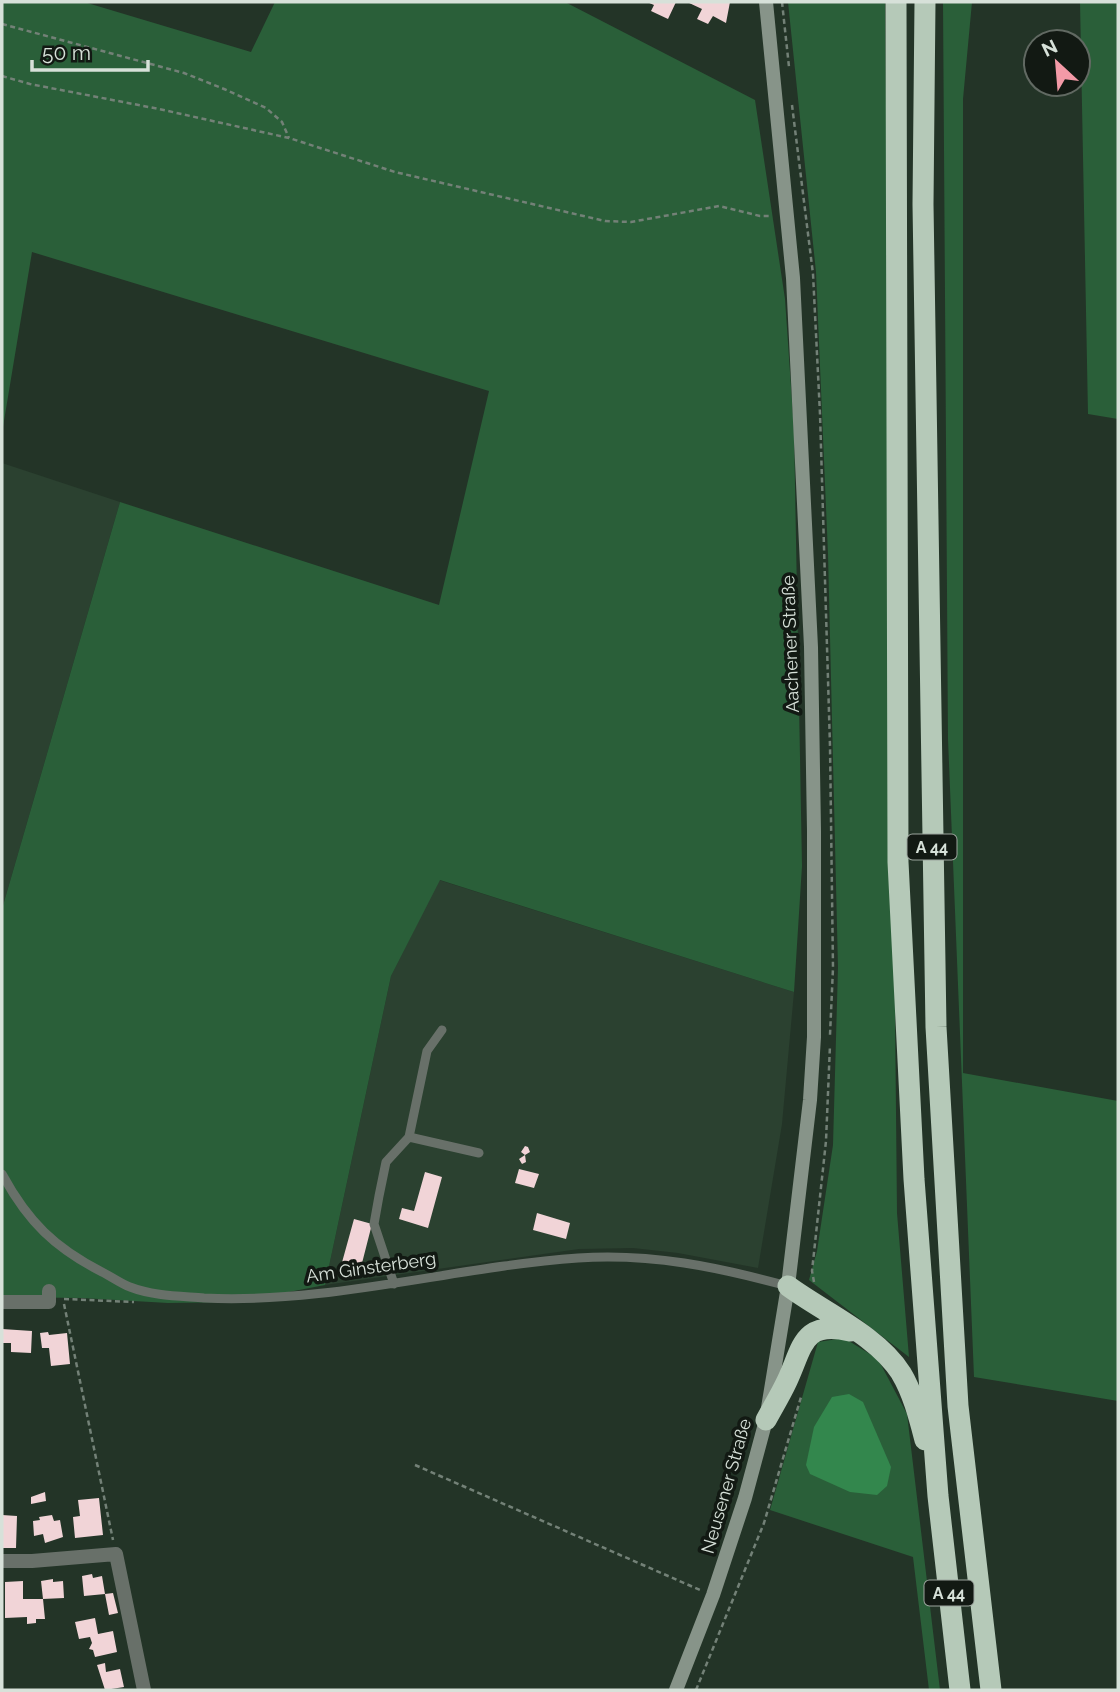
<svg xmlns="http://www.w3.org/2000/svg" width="1120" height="1692" font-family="Raleway,sans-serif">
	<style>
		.built { fill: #2b4130 }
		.green { fill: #2a5f39 }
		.water { fill: #33874d }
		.building { fill: #f1d4d7 }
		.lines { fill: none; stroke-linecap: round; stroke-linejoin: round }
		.path { stroke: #738177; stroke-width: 2.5; stroke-dasharray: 5 3.5; stroke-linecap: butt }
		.lane { stroke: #687069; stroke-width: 9 }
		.street { stroke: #687069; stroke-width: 14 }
		.secondary { stroke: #879489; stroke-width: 14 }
		.highway { stroke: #b5c9b8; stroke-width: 21 }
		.labels { text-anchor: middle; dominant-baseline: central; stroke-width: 7; stroke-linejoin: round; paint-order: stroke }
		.shield { fill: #121913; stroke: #9ca59e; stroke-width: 2 }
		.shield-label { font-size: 16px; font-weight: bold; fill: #d7e1d9 }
		.street-label { font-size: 18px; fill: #d7e1d9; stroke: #121913 }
	</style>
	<rect width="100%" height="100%" fill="#233427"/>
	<path class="built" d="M2,463L120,502L2,909Z
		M439,880L794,992L782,1124L758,1268L678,1253L633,1248L579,1249L325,1285L391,976Z"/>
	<path class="green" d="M2,2H84L251,52L275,2H565L755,100L785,299L794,431L802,866L794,992L440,880L391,976L325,1285L238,1302L168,1303L82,1298L2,1297V909L120,502L439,605L489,391L32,252L2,433Z
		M788,2H885L897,1213L909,1357L809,1280L817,1251L833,1145L838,967L828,554L816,272Z
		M943,2H972L963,99V1073L1118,1101V1401L974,1377L948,739Z
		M1080,2H1118V419L1088,414Z
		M844,1338L878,1359L907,1414L940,1690H929L913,1557L770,1510L818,1342Z"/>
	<path class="water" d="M849,1394L863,1402L891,1467L887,1486L877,1495L850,1492L810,1474L806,1465L814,1427L832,1397Z"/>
	<path class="building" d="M647,2H676L668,19L651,11L654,5Z
		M687,2H730L726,23L713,16L708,24L697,19L702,9Z
		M525,1146L528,1147L530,1152L525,1155L526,1162L522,1164L519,1159L525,1155L521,1152Z
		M519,1169L539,1174L534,1188L515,1183Z
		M425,1172L442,1177L428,1228L399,1219L402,1208L414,1211Z
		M537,1213L570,1223L566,1239L533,1230Z
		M354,1219L372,1224L360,1271L341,1266Z
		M2,1329L32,1331L31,1353L11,1352V1343H2Z
		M48,1332L49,1335L67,1333L70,1364L51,1366L49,1348H42L40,1333Z
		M45,1492L46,1501L31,1504V1497Z
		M99,1498L103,1535L75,1538L73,1517L80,1516L78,1500Z
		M2,1515L17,1516L16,1548H2Z
		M52,1515L54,1521L60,1520L63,1537L45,1543L43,1534L34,1536L33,1521L40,1520L39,1517Z
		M92,1574L93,1578L102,1576L105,1594L113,1593L118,1613L109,1615L105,1594L84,1596L82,1576Z
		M53,1579V1582L63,1581L64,1598L43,1599L45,1619H36V1623L27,1624V1617L5,1618V1582L23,1581V1599H43L41,1581Z
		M95,1618L98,1634L113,1631L117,1652L95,1657L93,1650L89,1649L92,1643L90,1637L79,1639L75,1622Z
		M105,1663L106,1672L120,1669L124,1687L105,1690L97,1665Z"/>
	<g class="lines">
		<path class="path" d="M782,2L789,67
			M2,24L184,73L224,89L266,108L282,122L289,138
			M2,76L30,84L159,109L289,138L395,172L605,221L631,222L719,206L760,216H771
			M792,105L813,274L820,414L830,746L833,968L830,1035
			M814,1282L812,1271L826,1141L830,1045
			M64,1299L134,1302
			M64,1304L113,1540
			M415,1465L700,1590
			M696,1690L764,1523L801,1397"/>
		<path class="lane" d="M409,1137L479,1153
			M2,1174C28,1222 55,1248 102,1272C112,1277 121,1284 130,1287C153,1296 180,1296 204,1298C331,1304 453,1267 578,1258C652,1253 717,1267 788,1286
			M394,1284L374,1224L379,1196L386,1162L409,1137L427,1051L442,1030"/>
		<path class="street" d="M2,1302H49V1291
			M2,1561H32L116,1554L144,1690"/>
		<path class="secondary" d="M676,1690L713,1595L745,1498L766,1420L788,1286L810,1100L814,1037V831L811,647L793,278L766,2"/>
		<path class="highway" d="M896,2L898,862L914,1179L938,1496L960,1690
			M925,2L923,204L936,1027L958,1406L991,1690
			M788,1286C823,1312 877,1335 901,1373C913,1393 919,1417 925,1440
			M766,1420C773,1407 781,1394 787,1381C803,1347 802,1320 850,1331"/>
	</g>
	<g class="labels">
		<g class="shield">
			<rect x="907.5" y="834.5" width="49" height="25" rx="5"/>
			<rect x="924.5" y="1580.5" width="49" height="25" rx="5"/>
		</g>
		<g class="shield-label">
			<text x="932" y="847">A 44</text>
			<text x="949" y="1593">A 44</text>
		</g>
		<g class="street-label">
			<text transform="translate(790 644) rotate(-92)">Aachener Straße</text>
			<text transform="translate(371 1267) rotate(-8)">Am Ginsterberg</text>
			<text transform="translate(726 1486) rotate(-74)">Neusener Straße</text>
		</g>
	</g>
	<rect width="1120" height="1692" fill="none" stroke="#d7e1d9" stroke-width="7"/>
	<g transform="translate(1057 63) rotate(334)"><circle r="33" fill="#121913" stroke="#616962" stroke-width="2"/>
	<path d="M0-5L12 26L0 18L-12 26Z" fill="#f39aa7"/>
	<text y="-10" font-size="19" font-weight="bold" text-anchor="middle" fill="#d7e1d9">N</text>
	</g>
	<path d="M32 60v10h116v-10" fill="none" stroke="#d7e1d9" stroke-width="3.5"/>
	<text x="42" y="60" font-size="21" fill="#d7e1d9" stroke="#121913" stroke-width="5" paint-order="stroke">50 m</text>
</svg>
